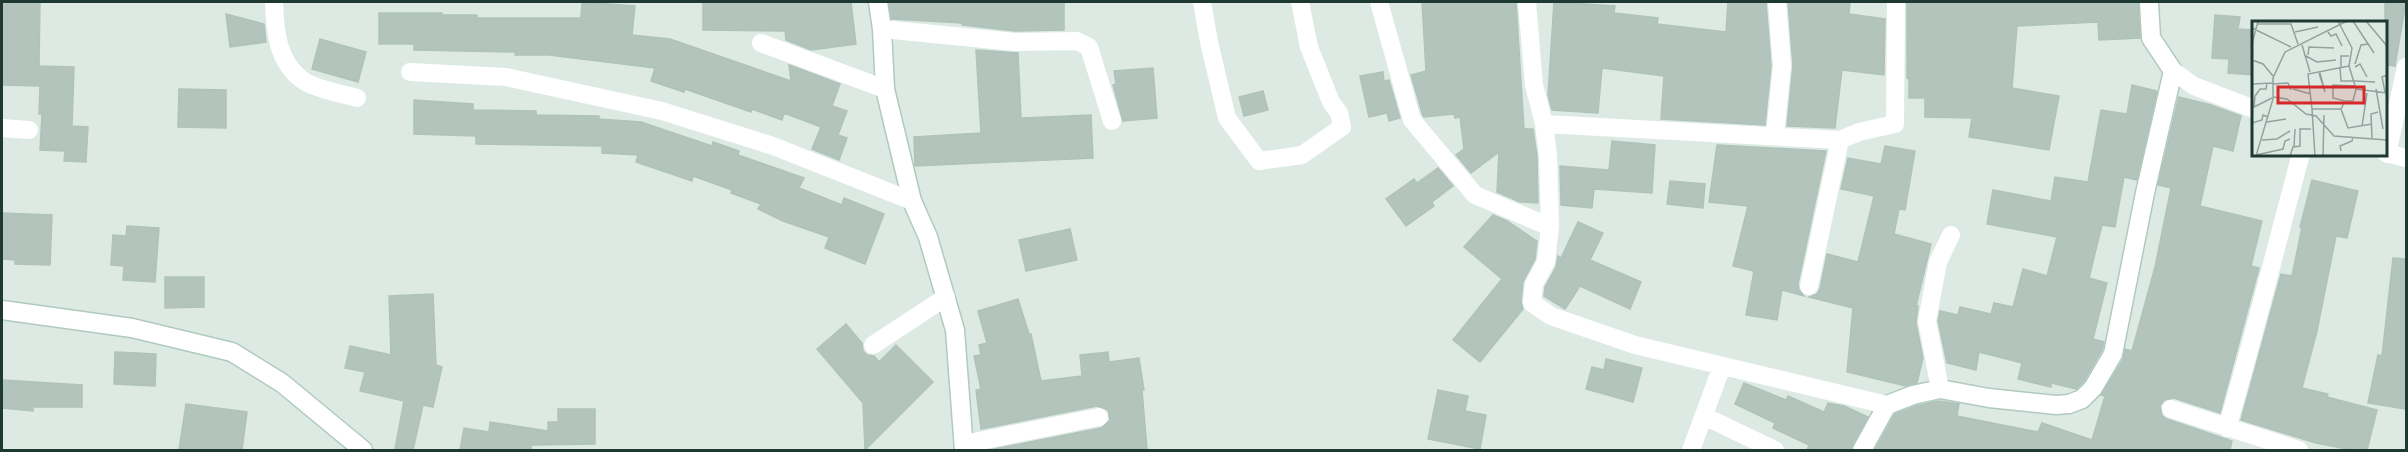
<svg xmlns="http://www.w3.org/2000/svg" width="2408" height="452" font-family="'Exo 2',sans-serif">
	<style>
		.building { fill: #b2c4bc; stroke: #afc3ba; stroke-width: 1.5 }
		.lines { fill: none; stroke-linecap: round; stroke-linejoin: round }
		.secondary-casing { stroke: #b0cabf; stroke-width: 21 }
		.street { stroke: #fff; stroke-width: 18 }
		.secondary { stroke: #fff; stroke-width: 18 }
		.inset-road { fill: none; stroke: #91a39c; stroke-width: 1.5 }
		.view { fill: #d62828; fill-opacity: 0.15; stroke: #d62828; stroke-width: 3 }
		.inset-edge { fill: none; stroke: #1e3931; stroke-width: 3 }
	</style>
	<rect width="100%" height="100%" fill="#ddeae4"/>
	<path class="building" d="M2,2H40L39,66L74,67L72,126L88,127L86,162L64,161L65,151L40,150L42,114H39L40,86L2,85Z
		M582,2L635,6L632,35L670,39L791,81L789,65L840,84L832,106L847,111L838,135L847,138L839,160L812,149L821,127L784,113L782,120L752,109L751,112L685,89L684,92L651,81L655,68L549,55H515L516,52L414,50V44H379V13H442V15H477V18H581Z
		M703,2H851L856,44L811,50L786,40L785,31L703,30Z
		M889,2H1064V30L1015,31L962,25L963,23L892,19Z
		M1422,2H1516L1524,129H1533L1537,156L1538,203L1520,202L1497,192L1499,152L1471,173L1456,155L1464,149L1460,117L1455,118L1454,114L1424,117L1422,113L1411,75L1426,71Z
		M1554,2L1615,6L1614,13L1658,18L1657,24L1726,32L1728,2H1766L1771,66L1765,125L1661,119L1664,76L1602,68L1598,113L1552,110L1548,95Z
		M1788,2H1850L1849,14L1885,19L1884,75L1842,70L1835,128L1787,126L1793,65Z
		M1907,2H2138L2140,38L2099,40L2098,22L2017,26L2012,88L2059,96L2049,150L1969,137L1972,118L1925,117V98H1909V79L1907,78Z
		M2385,2H2406L2395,66L2385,65Z
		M226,14L264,24L266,42L230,47Z
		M2215,15L2240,17L2238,29L2253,30V75L2228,73L2229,59L2212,58Z
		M320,39L366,52L358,82L312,69Z
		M976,50L1018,53L1021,118L1091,115L1093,158L915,166L914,137L981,133Z
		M1153,68L1157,118L1123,121L1113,85L1116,84L1114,71Z
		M1383,72L1384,81L1389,80L1400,118L1389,121L1387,113L1369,117L1360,76Z
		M2132,85L2157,91L2137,180L2124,177L2115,227L2102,225L2089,278L2107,283L2093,339L2104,342L2102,350L2084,381L2076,389L2051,383V387L2018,379L2022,363L1979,352L1976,370L1947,363L1938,321L1940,311L1958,315L1960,307L1991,314L1994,303L2013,307L2023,269L2047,276L2057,237L1987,224L1993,190L2051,201L2055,177L2088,182L2101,110L2127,114Z
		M179,89L226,90V128L178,127Z
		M1263,91L1268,110L1244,116L1239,97Z
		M2179,97L2211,105L2241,116L2233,151L2213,146L2200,206L2262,221L2251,266L2259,268L2220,413L2174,398L2164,400L2160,406L2162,416L2167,419L2232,441L2230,450H1875L1895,414L1916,406L1939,401L1959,404L1957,416L2038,432L2042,423L2092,440L2105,396L2101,395L2123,360L2125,349L2132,351L2155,267L2171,188L2158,185Z
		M414,100L473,104V110L536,111V115L599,116V119L641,122L712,146L713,142L739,151L738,155L804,178L799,188L842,205L844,198L884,214L865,264L825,248L829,237L783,221L758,209L761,204L731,193L732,190L693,176L692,181L636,162L638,155L602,153V146L476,144V136L414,134Z
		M1612,141L1655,145L1652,193L1594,189L1592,208L1561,205L1560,166L1609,170Z
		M1717,145L1826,151L1798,284L1799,290L1804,296L1782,290L1777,320L1746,315L1754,271L1733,266L1748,206L1709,202Z
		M1885,146L1915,151L1905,210L1899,209L1894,234L1931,244L1916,306H1918L1916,323L1923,358L1917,383L1906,386L1847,372L1853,308L1809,297L1817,294L1820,289L1827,254L1858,262L1874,196L1841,189L1848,158L1881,164Z
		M1438,168L1453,186L1432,202L1434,206L1406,226L1386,199L1414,179L1417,183Z
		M2312,180L2358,191L2347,238L2336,236L2317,331L2302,388L2328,394L2327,397L2377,410L2367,450H2352L2316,443L2241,420L2281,274L2292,276L2302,227H2300Z
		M1670,181L1705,184L1703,208L1667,204Z
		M2,213L52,215L50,265L15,264V260L2,259Z
		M1493,215L1507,221L1537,241L1535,259L1523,282L1521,302L1523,309L1480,362L1453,340L1502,279L1464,247Z
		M1578,222L1603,233L1590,260L1641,282L1630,309L1580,286L1565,309L1544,296L1545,287L1556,267L1558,256L1561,258Z
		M127,226L159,228L155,282L123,280L124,266L111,265L113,235L126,236Z
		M1070,229L1077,260L1026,271L1019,240Z
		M2393,258L2406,259V409L2368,403L2378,355L2382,356Z
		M165,277H204V307L165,308Z
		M433,294L436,365L442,367L433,407L423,405L413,450L395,449L404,401L360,391L365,372L345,368L350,346L391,355L389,296Z
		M1018,299L1029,334H1031L1041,381L1082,376L1080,355L1108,352L1109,362L1139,358L1144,390H1142L1147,449L989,450L1101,428L1110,420L1108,410L1097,406L981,429L976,390L981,389L974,356L981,355L979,345L987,343L978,311Z
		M846,324L862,343L863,351L867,355L874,356L879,362L896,345L933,382L865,450L863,403L817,349Z
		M115,352L156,354L155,386L114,384Z
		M1606,359L1642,368L1633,402L1586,389L1592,367L1604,370Z
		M3,380L82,385V407H33V411L2,408Z
		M1744,383L1786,400L1788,396L1824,412L1828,403L1844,406L1868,417L1851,450H1807L1809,445L1773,428L1775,423L1735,404Z
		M1438,390L1468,396L1465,411L1486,415L1480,449L1428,439Z
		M186,404L247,412L242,450H179Z
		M558,409H595V444L531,445V450H460L464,428L489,432L490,422L548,431V422H558Z"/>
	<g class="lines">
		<g class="secondary-casing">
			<path id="secondary" d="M878,2L882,29L885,89L912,201L928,237L955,330L964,450
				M2,310L132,328L232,352L282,383L363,450
				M1862,450L1887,405L1913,395L1940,389L1989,398L2056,405L2069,404L2082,399L2093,388L2113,354L2145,193L2173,71L2151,38L2149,2"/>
		</g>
		<path class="street" d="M274,2C275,30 277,63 304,81C316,89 342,94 357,98
			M1202,2L1209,42L1227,118L1259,161L1302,155L1342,127L1339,113L1331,102L1309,47L1300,2
			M1379,2L1412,120L1475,195L1550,227
			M1527,2L1534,85L1544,124L1548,155L1550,227L1546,262L1534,284L1532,303L1551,316L1635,345L1887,405
			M882,29L1015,42L1077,41L1089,47L1112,121
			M761,43L885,89
			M2173,71L2194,86L2254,109
			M410,72L506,77L662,111L773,146L912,201
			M1544,124L1840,140
			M2,128L29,130
			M1775,135L1782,66L1777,2
			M2386,153L2406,158
			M2387,154L2406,67
			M1809,286L1840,140L1859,132L1895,124L1896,2
			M873,345L946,297
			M1940,389L1927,321L1938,262L1951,235
			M2171,409L2299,450
			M1704,416L1775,450
			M2227,428C2254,337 2276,246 2301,154
			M964,444L1099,417
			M1691,450L1722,366"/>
		<use href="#secondary" class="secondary"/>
	</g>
	<g transform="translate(2252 21)">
		<rect width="135" height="135" fill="#ddeae4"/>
		<path class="inset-road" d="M101,0L122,32M114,0L135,25M6,3H39L46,23M0,7L39,26M43,11L66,6M76,11L79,15L84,13L90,25M0,23L6,0M50,24L58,51M52,34L65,41L84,39M56,34L57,26L82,27M0,39L11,43L21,55M103,43L109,24L117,23M89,46V35H97M103,46L108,43L115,56M88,47L89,60H103M67,52L73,71L68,52M103,60L123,61M0,63L21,62M21,63L36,62L39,69M41,68L59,73M104,68L135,72M124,68L131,108M133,71L130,56L135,54M21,76L35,78L54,93L64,95L82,115L135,119M93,80L81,77V64L103,65M2,86L3,75L8,68H14L15,62M0,87L20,77M60,88L56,53L97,45M89,88L96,107L120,103M15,101L34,98M0,102L10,99L11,94L16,96M110,105L115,72M120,117L119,93L126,91M10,119L25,118L38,110M42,126L43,108M89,130L88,125L100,120L101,116M4,134L31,128L33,120L38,118M4,135L21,78V57L33,31L95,0M38,135L41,126L48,125V108H59M63,135L60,88H89L93,80H101L104,68L97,45L100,27L86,0M71,135L72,94"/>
		<path class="view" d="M26,66H112V82H26Z"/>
		<rect width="135" height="135" class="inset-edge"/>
	</g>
	<rect width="2408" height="452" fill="none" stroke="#1e3931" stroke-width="6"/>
</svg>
